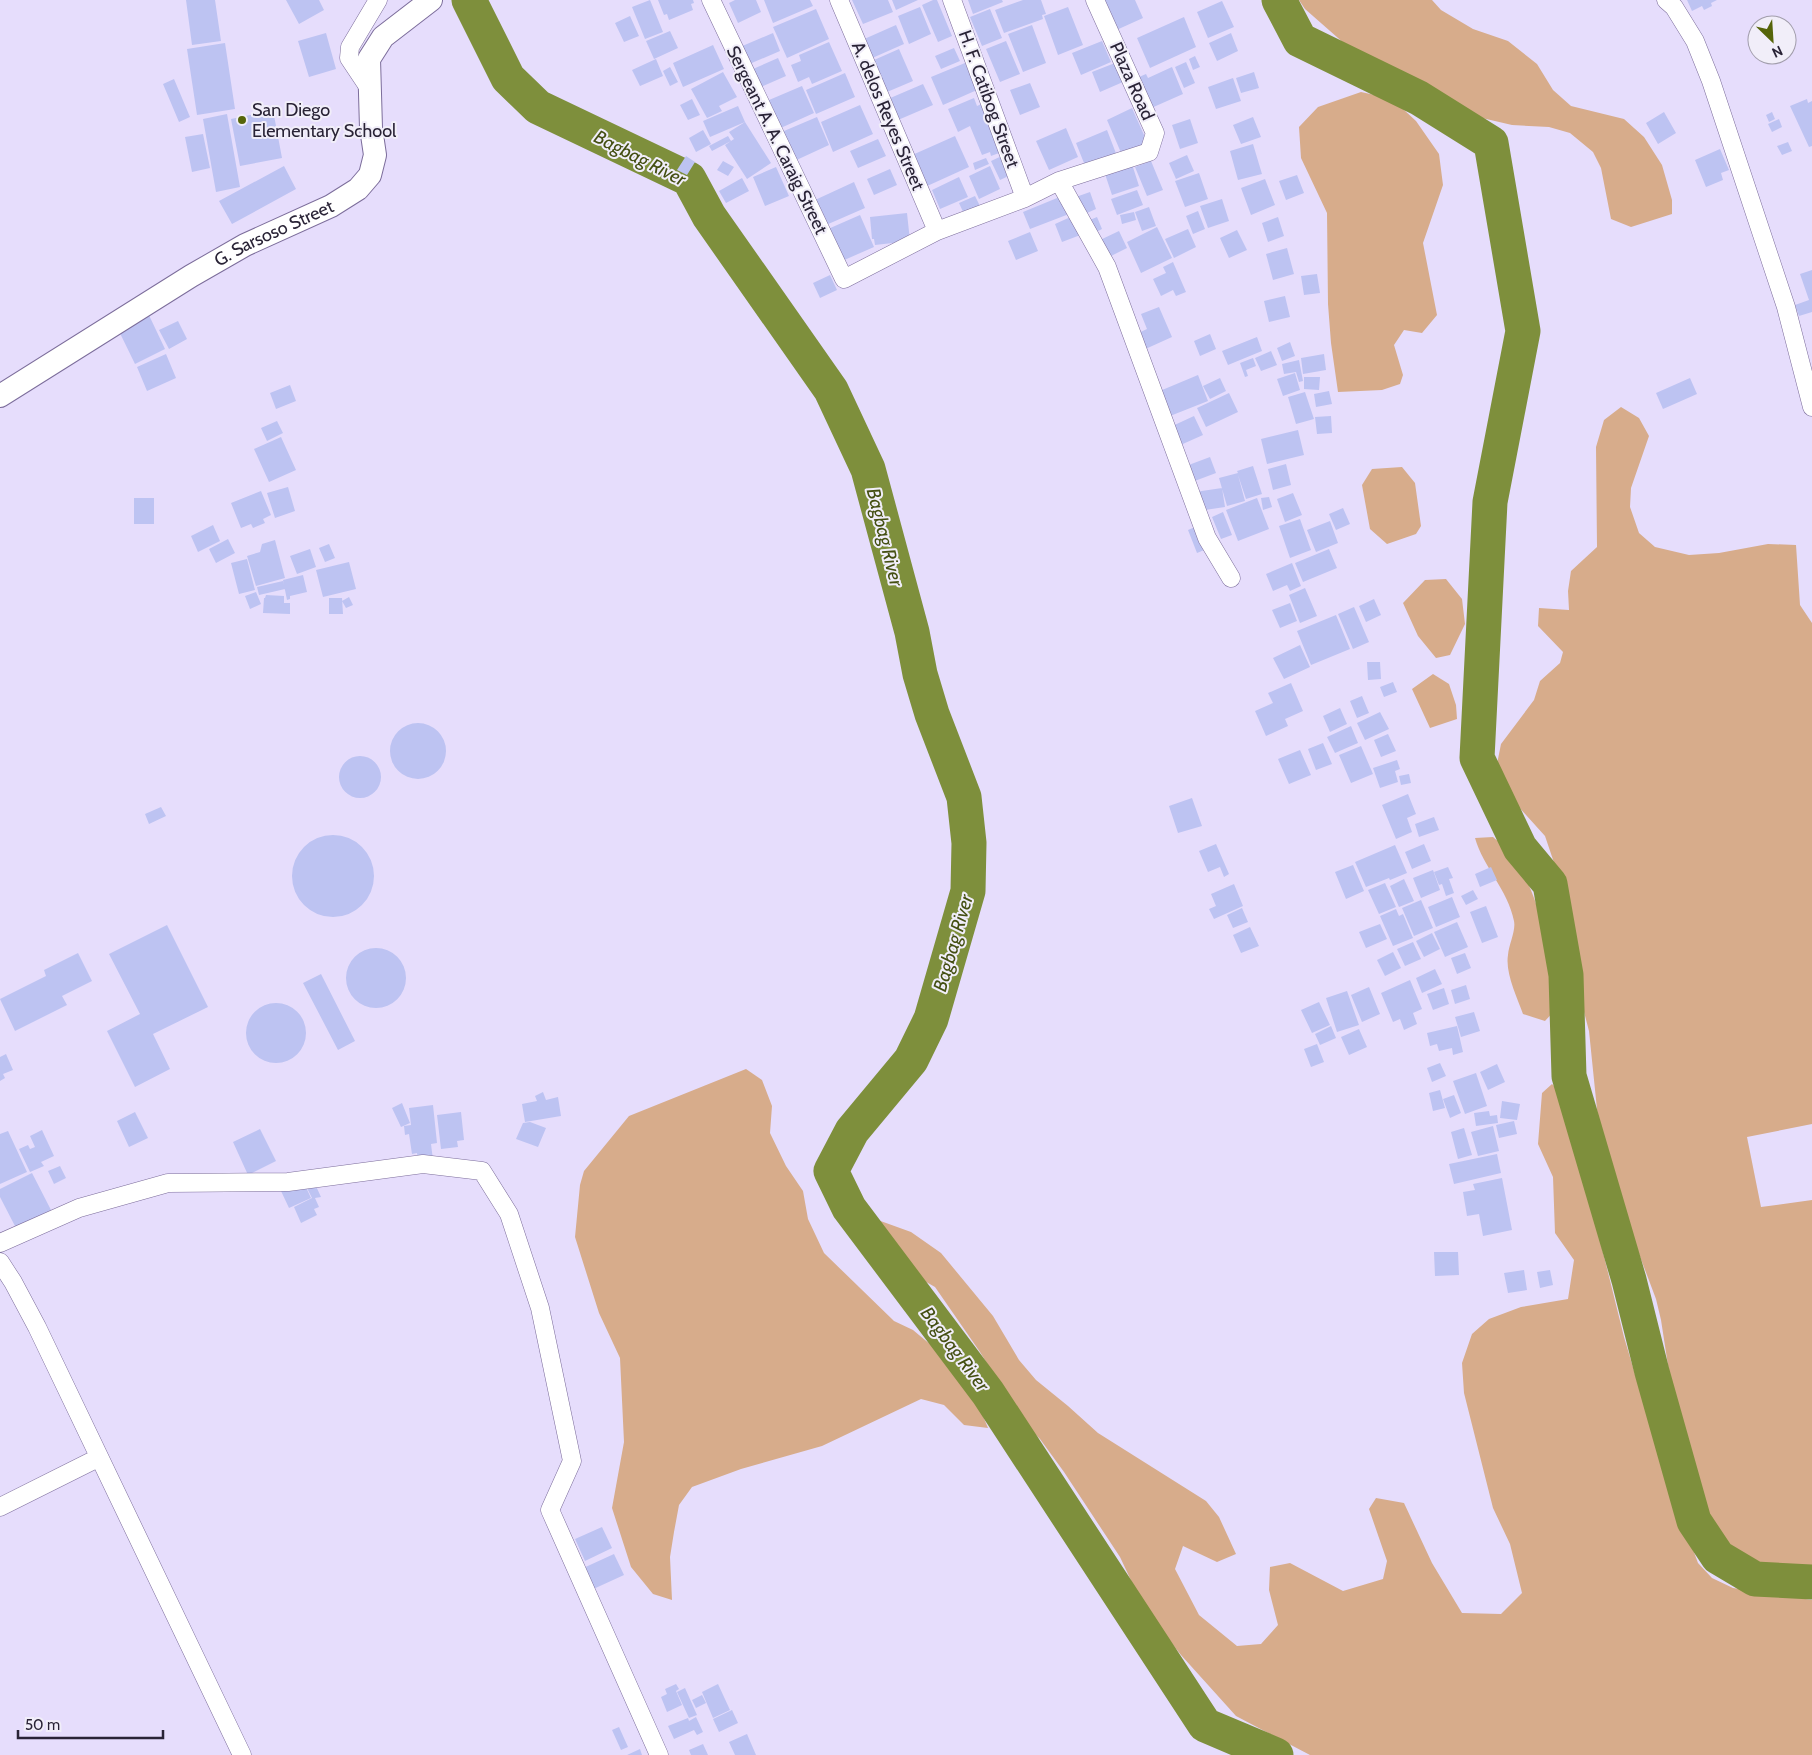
<svg xmlns="http://www.w3.org/2000/svg" width="1812" height="1755" font-family="Cabin,sans-serif">
	<style>
		.green { fill: #d7ac8b }
		.lines { fill: none; stroke-linecap: round; stroke-linejoin: round }
		.river { stroke: #7e8f3c; stroke-width: 35 }
		.building { fill: #bdc3f2 }
		.minor-casing { stroke: #7c6d9b; stroke-width: 19 }
		.tertiary-casing { stroke: #7c6d9b; stroke-width: 24 }
		.minor { stroke: #fff; stroke-width: 18 }
		.tertiary { stroke: #fff; stroke-width: 22 }
		.poi-dot { fill: #56650a; stroke: #f1eef9; stroke-width: 2 }
		.labels { text-anchor: middle; dominant-baseline: central; stroke-width: 4; stroke-linejoin: round; paint-order: stroke }
		.street-label { font-size: 18px; fill: #292336; stroke: #f1eef9 }
		.poi-label { font-size: 18px; fill: #292336; stroke: #f1eef9; text-anchor: start }
		.water-label { font-size: 19px; font-style: italic; fill: #444f12; stroke: #f1eef9 }
	</style>
	<rect width="100%" height="100%" fill="#e6ddfc"/>
	<path class="green" d="M1299,0H1432L1441,10L1473,29L1508,41L1537,64L1553,90L1571,106L1624,119L1644,137L1662,165L1672,200V214L1631,227L1611,219L1601,168L1593,152L1570,133L1549,127L1512,125L1482,118L1448,98L1370,61L1346,45L1305,9Z
		M1361,92L1384,97L1403,109L1416,121L1439,154L1443,185L1423,243L1437,315L1422,333L1404,330L1394,345L1403,375L1400,384L1382,390L1338,392L1331,343L1328,304L1327,213L1301,158L1299,127L1318,107Z
		M1621,407L1639,418L1649,436L1631,488L1630,507L1639,533L1655,547L1689,555L1719,553L1768,544L1796,545L1800,605L1812,623V1124L1747,1137L1761,1207L1812,1200V1570L1786,1569L1748,1562L1730,1552L1719,1541L1691,1475L1676,1417L1661,1320L1656,1299L1624,1214L1603,1143L1598,1119L1589,1031L1577,985L1574,945L1568,904L1545,836L1508,795L1496,769L1501,744L1534,700L1540,681L1560,663L1563,652L1538,626L1539,608L1569,610L1568,591L1571,571L1597,547L1596,447L1604,420Z
		M1402,467L1415,483L1421,526L1416,534L1387,544L1370,529L1362,485L1372,469Z
		M1446,579L1462,599L1465,624L1450,655L1436,658L1418,636L1403,603L1425,580Z
		M1433,674L1449,684L1456,705L1457,719L1430,728L1412,689Z
		M1493,837C1499,842 1506,847 1510,853C1542,894 1550,958 1557,1008L1545,1021L1523,1014C1517,997 1505,973 1508,955C1509,944 1516,931 1514,921C1508,890 1483,867 1475,838Z
		M746,1069L762,1080L772,1106L770,1133L786,1166L803,1191L808,1219L824,1253L894,1321L913,1330L931,1345L955,1368L972,1390L988,1428L964,1425L944,1405L921,1399L822,1446L741,1469L692,1487L679,1505L674,1532L670,1557L672,1600L653,1594L631,1567L612,1508L624,1442L620,1358L599,1313L575,1237L580,1185L584,1171L629,1116Z
		M1552,1084L1564,1095L1624,1337L1664,1472L1698,1563L1712,1578L1733,1588L1812,1600V1755H1310L1236,1716L1181,1655L1144,1608L1120,1557L1064,1472L1040,1439L1023,1422L980,1352L935,1287L898,1266L872,1246L875,1219L911,1232L941,1253L993,1316L1019,1360L1036,1380L1068,1406L1098,1433L1206,1501L1219,1517L1236,1554L1217,1562L1183,1546L1175,1569L1199,1615L1237,1646L1261,1644L1278,1625L1269,1590L1270,1567L1290,1563L1343,1591L1383,1579L1387,1561L1369,1509L1376,1498L1404,1503L1432,1563L1462,1613L1501,1614L1522,1593L1510,1544L1493,1508L1464,1393L1462,1363L1472,1334L1489,1319L1521,1307L1568,1299L1574,1260L1555,1233L1553,1177L1538,1144L1542,1093Z"/>
	<g class="lines">
		<path class="river" d="M469,0L508,78L538,107L689,179L709,216L831,390L868,469L912,632L920,674L932,714L964,797L969,843L968,891L931,1019L911,1060L852,1131L831,1171L849,1208L988,1393L1205,1725L1276,1755
			M1279,0L1300,40L1419,98L1491,143L1523,331L1490,502L1477,758L1520,848L1550,884L1566,975L1569,1076L1629,1280L1652,1372L1694,1521L1718,1557L1755,1579L1812,1582"/>
	</g>
	<path class="building" d="M186,0H215L221,41L192,45Z
		M286,0H319L324,10L299,24Z
		M650,0L663,32L645,39L632,7Z
		M658,0H693L694,3L691,4L693,10L669,20L667,14L664,15Z
		M735,0H756L761,12L738,23L729,3Z
		M764,0H810L813,6L773,23Z
		M852,0H888L893,12L863,24Z
		M892,0H918L896,10Z
		M933,0H937L952,36L938,42L922,5Z
		M968,0H1002L1003,2L973,14Z
		M1023,0H1041L1046,14L1042,15L1043,19L1004,33L995,10Z
		M1099,0H1135L1143,18L1112,32Z
		M1687,0H1717L1711,3L1712,6L1704,10L1702,6L1692,11Z
		M1222,1L1234,27L1208,38L1197,12Z
		M920,7L931,34L909,44L898,16Z
		M1068,7L1083,45L1058,55L1044,16Z
		M816,9L829,39L787,58L773,27Z
		M990,9L1002,38L982,46L970,17Z
		M630,16L639,36L624,42L615,23Z
		M1184,17L1196,47L1150,68L1137,38Z
		M896,25L904,44L870,59L862,40Z
		M1032,25L1046,63L1023,72L1008,34Z
		M670,31L678,48L654,59L646,41Z
		M326,33L336,69L309,77L298,41Z
		M773,33L780,51L747,65L740,47Z
		M1231,33L1238,51L1217,61L1209,43Z
		M1006,41L1020,74L1000,82L986,49Z
		M1102,41L1111,62L1081,75L1072,53Z
		M829,42L842,71L812,84L809,77L798,82L791,65L801,61L799,55Z
		M225,43L235,109L197,115L187,49Z
		M713,45L724,69L683,87L673,63Z
		M954,48L960,61L941,69L935,56Z
		M899,49L913,81L887,92L874,60Z
		M1195,56L1200,67L1193,70L1189,59Z
		M778,58L786,76L761,87L753,69Z
		M656,59L663,76L640,86L632,70Z
		M1186,62L1195,83L1184,88L1175,67Z
		M965,63L977,90L943,105L931,77Z
		M1115,63L1123,82L1100,92L1092,72Z
		M670,67L678,82L670,86L663,71Z
		M1172,67L1183,94L1149,109L1132,80L1146,74L1148,78Z
		M723,72L737,97L719,106L722,111L707,118L691,89Z
		M1254,72L1259,88L1241,93L1236,78Z
		M845,73L855,97L816,114L806,90Z
		M1233,78L1241,101L1216,109L1208,87Z
		M174,79L190,117L179,122L163,84Z
		M1030,83L1040,107L1020,115L1010,90Z
		M923,84L933,105L898,120L888,99Z
		M802,86L814,113L774,131L762,103Z
		M974,98L977,106L986,102L1007,150L991,156L990,152L982,155L970,126L958,132L948,109Z
		M692,99L700,115L688,120L680,105Z
		M1807,99L1808,103L1812,101V146L1809,147L1790,106Z
		M860,105L873,134L833,152L821,122Z
		M738,106L745,122L710,137L703,121Z
		M1132,108L1148,144L1122,155L1107,120Z
		M273,110L282,158L240,166L231,119Z
		M1664,112L1676,133L1658,144L1646,123Z
		M1772,112L1775,119L1769,122L1766,115Z
		M227,114L240,187L216,192L203,119Z
		M817,117L829,145L790,163L777,134Z
		M1253,117L1261,137L1241,144L1233,125Z
		M1190,119L1198,143L1180,149L1172,125Z
		M1779,119L1782,127L1772,132L1768,124Z
		M745,122L771,163L747,179L725,145L734,139L729,132Z
		M1066,128L1078,157L1049,170L1036,141Z
		M703,130L711,144L696,152L689,138Z
		M1107,130L1117,156L1086,168L1076,143Z
		M203,134L210,168L192,172L185,137Z
		M728,136L731,141L712,151L709,146Z
		M955,136L969,167L925,187L910,156Z
		M878,139L886,156L858,168L850,151Z
		M1788,142L1792,151L1782,155L1777,146Z
		M1253,144L1262,174L1238,180L1230,151Z
		M1720,149L1729,170L1721,173L1723,180L1706,187L1695,160Z
		M1006,154L1015,173L1000,180L991,161Z
		M1187,155L1194,171L1176,179L1169,163Z
		M686,156L695,162L687,175L677,170Z
		M986,158L989,164L975,170L973,163Z
		M723,161L734,167L728,176L717,170Z
		M1131,161L1139,186L1112,195L1104,171Z
		M1151,161L1163,190L1147,196L1135,167Z
		M284,166L296,189L232,224L219,201Z
		M990,166L1000,189L979,199L969,176Z
		M776,167L789,196L765,206L753,177Z
		M890,169L897,185L874,195L867,179Z
		M1199,173L1208,199L1185,207L1175,181Z
		M1297,175L1304,193L1286,200L1279,181Z
		M959,177L968,197L940,209L932,190Z
		M742,178L749,191L726,203L719,191Z
		M1265,179L1275,205L1251,215L1241,188Z
		M854,182L865,208L826,225L815,200Z
		M1137,190L1143,205L1117,215L1111,199Z
		M1090,192L1096,209L1080,216L1073,198Z
		M975,196L981,208L965,216L959,203Z
		M1062,196L1069,214L1030,229L1023,212Z
		M1222,199L1229,221L1208,228L1200,206Z
		M1149,207L1156,226L1142,231L1135,212Z
		M1198,211L1205,229L1193,234L1186,216Z
		M1134,212L1136,220L1122,224L1120,215Z
		M907,213L910,241L875,245L874,239H872L870,217Z
		M860,215L874,247L842,261L828,229Z
		M1075,215L1083,234L1062,242L1055,224Z
		M1097,217L1102,229L1090,235L1085,222Z
		M1278,217L1284,236L1268,242L1262,223Z
		M1157,227L1172,258L1141,273L1127,242Z
		M1188,229L1196,247L1174,258L1165,239Z
		M1237,230L1247,250L1229,258L1220,238Z
		M1119,231L1127,248L1107,258L1098,241Z
		M1030,232L1038,251L1016,260L1008,241Z
		M1287,248L1294,274L1273,280L1266,254Z
		M1173,262L1186,292L1176,296L1173,290L1161,296L1153,279L1166,273L1163,267Z
		M1812,270V312L1799,316L1795,305L1809,300L1800,274Z
		M1317,274L1320,293L1304,295L1301,276Z
		M830,275L837,290L820,298L813,283Z
		M1285,296L1290,317L1269,322L1264,301Z
		M1159,307L1172,337L1141,351L1134,335L1147,329L1141,314Z
		M147,311L165,349L135,364L116,325Z
		M178,321L187,339L169,349L159,330Z
		M1210,334L1216,349L1200,356L1194,341Z
		M1257,337L1262,351L1228,365L1222,351Z
		M1290,342L1295,356L1282,361L1277,348Z
		M1271,351L1277,365L1261,371L1255,358Z
		M166,354L176,378L147,391L137,367Z
		M1324,354L1326,370L1303,374L1301,358Z
		M1253,358L1256,366L1246,370L1248,376L1245,377L1240,363Z
		M1299,360L1303,381L1299,382L1296,372L1284,374L1282,364Z
		M1295,373L1300,390L1283,396L1277,379Z
		M1198,375L1208,401L1165,418L1155,393Z
		M1304,377H1320L1319,390L1304,389Z
		M1220,378L1226,391L1210,399L1203,386Z
		M1690,378L1697,394L1663,409L1656,393Z
		M290,385L296,401L276,409L270,393Z
		M1329,391L1332,404L1316,407L1314,394Z
		M1305,392L1314,419L1296,424L1288,397Z
		M1229,393L1238,412L1206,427L1197,408Z
		M1194,416L1203,435L1176,447L1168,428Z
		M1331,416L1332,433L1317,434L1315,417Z
		M277,421L283,433L267,441L261,428Z
		M1298,430L1304,455L1267,464L1261,439Z
		M281,437L296,470L269,482L254,449Z
		M1210,457L1216,473L1192,482L1186,466Z
		M1286,464L1291,485L1273,490L1268,469Z
		M1253,466L1262,494L1246,499L1238,475L1245,501L1227,506L1219,478L1238,473L1237,471Z
		M288,487L295,511L275,518L267,493Z
		M1222,488L1225,507L1198,511L1195,492Z
		M261,491L271,515L263,519L265,523L253,528L251,524L241,528L231,503Z
		M1293,493L1302,515L1285,522L1277,499Z
		M1269,497L1272,507L1263,510L1261,498Z
		M134,498H154V524H134Z
		M1257,498L1269,529L1238,541L1226,510Z
		M1343,508L1350,524L1336,530L1329,514Z
		M1223,512L1232,535L1221,539L1212,517Z
		M1300,519L1311,550L1290,558L1279,526Z
		M1330,521L1338,543L1316,552L1307,530Z
		M213,525L220,541L198,552L191,536Z
		M1200,525L1209,548L1197,553L1188,530Z
		M228,539L235,553L216,563L209,549Z
		M275,540L285,578L256,586L247,556L260,552L262,544Z
		M329,544L335,558L325,562L319,548Z
		M310,549L316,567L297,574L290,556Z
		M1329,549L1337,568L1303,582L1295,563Z
		M247,559L255,590L239,594L231,563Z
		M349,562L356,589L323,597L316,570Z
		M1292,563L1301,586L1290,591L1287,585L1273,591L1266,574Z
		M303,575L307,592L290,596V599L287,600L283,580Z
		M283,581L285,589L259,595L257,587Z
		M1305,588L1317,616L1300,623L1289,595Z
		M256,592L261,604L250,609L245,596Z
		M266,595L284,596V603H290V614L263,613L264,598H265Z
		M349,597L353,605L346,608L342,601Z
		M329,598H342L343,614H329Z
		M1374,599L1381,615L1366,622L1359,606Z
		M1290,603L1297,621L1280,628L1272,610Z
		M1354,607L1369,642L1353,649L1338,614Z
		M1336,615L1350,649L1311,665L1297,631Z
		M1300,645L1310,667L1284,679L1273,658Z
		M1367,662H1380L1381,679L1368,680Z
		M1393,682L1397,692L1384,697L1380,687Z
		M1291,683L1303,711L1285,719L1288,726L1266,736L1255,711L1273,703L1268,693Z
		M1362,696L1369,713L1357,718L1350,701Z
		M1340,708L1347,724L1330,732L1323,716Z
		M1380,712L1389,729L1365,740L1357,723Z
		M390 751a28 28 0 1 1 56 0a28 28 0 1 1-56 0Z
		M1351,726L1358,743L1335,753L1327,737Z
		M1388,734L1396,751L1381,757L1374,740Z
		M1323,743L1332,764L1316,770L1308,749Z
		M1361,746L1373,774L1351,783L1339,755Z
		M1300,750L1311,775L1289,784L1278,759Z
		M339 777a21 21 0 1 1 42 0a21 21 0 1 1-42 0Z
		M1397,760L1400,769L1395,771L1398,782L1380,788L1373,768Z
		M1409,774L1411,783L1401,785L1399,776Z
		M1408,794L1416,814L1407,818L1412,832L1396,839L1382,805Z
		M1192,798L1202,826L1178,833L1169,806Z
		M161,807L166,816L149,824L145,814Z
		M1434,817L1439,830L1419,837L1415,824Z
		M292 876a41 41 0 1 1 82 0a41 41 0 1 1-82 0Z
		M1216,844L1229,874L1224,877L1220,867L1208,872L1199,851Z
		M1424,844L1431,861L1412,869L1405,852Z
		M1395,845L1407,873L1390,880L1389,878L1366,887L1355,862Z
		M1353,865L1364,891L1346,899L1335,872Z
		M1448,867L1453,878L1449,879L1454,893L1446,896L1442,884L1439,885L1434,872Z
		M1491,867L1497,880L1480,887L1475,874Z
		M1433,870L1440,890L1421,898L1413,878Z
		M1404,879L1414,901L1399,907L1390,886Z
		M1385,883L1396,907L1379,914L1368,890Z
		M1234,884L1243,906L1214,919L1209,909L1216,906L1211,894Z
		M1473,890L1478,899L1466,905L1461,896Z
		M1452,897L1460,917L1436,927L1428,907Z
		M1421,900L1433,928L1414,936L1402,908Z
		M1486,906L1498,937L1482,943L1470,912Z
		M1242,908L1248,922L1233,928L1227,915Z
		M1396,909L1399,916L1403,914L1413,938L1393,946L1380,916Z
		M1457,922L1468,947L1445,957L1434,932Z
		M1380,924L1387,939L1366,948L1359,932Z
		M167,925L208,1007L153,1034L170,1069L135,1087L107,1031L140,1014L109,954Z
		M1250,927L1259,946L1241,953L1233,935Z
		M1432,933L1440,949L1424,957L1416,941Z
		M1413,942L1421,959L1405,966L1397,949Z
		M346 978a30 30 0 1 1 60 0a30 30 0 1 1-60 0Z
		M1393,952L1401,968L1385,976L1377,960Z
		M78,953L92,981L62,996L67,1005L15,1031L0,999L46,976L44,970Z
		M1465,953L1471,968L1457,974L1451,958Z
		M1435,969L1442,984L1422,993L1416,978Z
		M321,974L355,1041L338,1050L303,983Z
		M1410,980L1422,1009L1413,1013L1417,1024L1404,1030L1400,1019L1393,1022L1381,993Z
		M1466,985L1470,999L1455,1004L1451,990Z
		M1369,987L1380,1014L1362,1022L1351,995Z
		M1444,988L1449,1004L1433,1010L1427,994Z
		M1347,991L1359,1025L1337,1032L1326,998Z
		M1319,1002L1330,1025L1312,1033L1301,1010Z
		M246 1033a30 30 0 1 1 60 0a30 30 0 1 1-60 0Z
		M1474,1012L1480,1031L1461,1037L1455,1017Z
		M1331,1026L1336,1038L1320,1045L1315,1034Z
		M1457,1026L1463,1052L1453,1055L1452,1048L1439,1051L1437,1044L1430,1046L1427,1033Z
		M1359,1029L1367,1047L1349,1055L1341,1037Z
		M1317,1044L1324,1062L1311,1067L1304,1049Z
		M6,1054L13,1070L3,1074L5,1078L0,1081V1057Z
		M1440,1063L1446,1076L1432,1082L1427,1068Z
		M1497,1064L1505,1082L1488,1090L1480,1072Z
		M1476,1073L1487,1106L1465,1114L1453,1081Z
		M1440,1090L1445,1108L1433,1111L1429,1093Z
		M543,1092L546,1100L558,1097L561,1116L525,1122L522,1104L537,1101L535,1096Z
		M1454,1095L1461,1113L1450,1118L1443,1099Z
		M1502,1101L1520,1104L1517,1120L1500,1118Z
		M402,1103L410,1123L401,1127L392,1108Z
		M433,1105L437,1143L431,1144L433,1160L418,1162L417,1153L412,1154L409,1134L405,1135L404,1126L411,1125L409,1108Z
		M1489,1111L1490,1116L1497,1115L1498,1123L1476,1126L1474,1113Z
		M135,1112L148,1138L129,1147L117,1121Z
		M461,1112L464,1140L457,1141L458,1147L441,1149L437,1115Z
		M1514,1121L1517,1134L1499,1138L1496,1125Z
		M530,1122L546,1128L538,1147L516,1139L523,1123Z
		M1493,1126L1499,1151L1478,1156L1471,1132Z
		M1464,1128L1472,1155L1458,1159L1451,1132Z
		M260,1129L276,1161L248,1175L233,1142Z
		M42,1130L54,1156L41,1162L44,1166L30,1172L19,1149L28,1145L30,1149L35,1147L30,1136Z
		M8,1131L27,1172L0,1184V1134Z
		M1497,1154L1501,1173L1454,1184L1449,1164Z
		M60,1166L66,1178L54,1184L48,1171Z
		M32,1173L51,1210L16,1228L0,1197V1189Z
		M1502,1178L1512,1230L1483,1236L1479,1214L1467,1216L1463,1192L1475,1190L1473,1184Z
		M303,1181L311,1198L289,1208L281,1191Z
		M315,1184L321,1197L315,1198L319,1207L314,1209L317,1215L301,1223L294,1207L312,1198L307,1188Z
		M1434,1252H1458L1459,1275L1435,1276Z
		M1524,1270L1527,1290L1508,1293L1504,1273Z
		M1550,1270L1553,1285L1540,1288L1537,1272Z
		M602,1527L612,1548L585,1561L575,1539Z
		M614,1554L624,1575L589,1591L579,1570Z
		M676,1684L679,1689L676,1691L682,1705L667,1712L661,1697L667,1694L665,1689Z
		M718,1684L730,1710L713,1718L702,1692Z
		M685,1688L697,1715L689,1718L677,1692Z
		M702,1695L706,1703L696,1708L692,1700Z
		M732,1710L738,1723L719,1732L713,1719Z
		M696,1717L703,1732L697,1735L694,1730L674,1739L668,1726L688,1718L689,1721Z
		M619,1727L628,1747L621,1750L612,1730Z
		M747,1734L756,1755H735L729,1742Z
		M703,1744L708,1755H691L689,1750Z
		M640,1749L642,1755H627Z"/>
	<g class="lines">
		<g class="minor-casing">
			<path id="minor" d="M711,0L844,279L937,231L1025,198L1059,181L1149,152L1155,133L1095,0
				M839,0L937,231
				M952,0L1025,198
				M1666,0L1674,7L1695,41L1711,81L1786,307L1812,407
				M369,88L349,58L350,47L378,0
				M1059,181L1107,267L1207,538L1231,578
				M0,1243L79,1208L168,1183L288,1182L423,1164L482,1171L509,1214L540,1308L572,1461L550,1510L659,1755
				M0,1262L13,1282L37,1327L242,1755
				M0,1507L98,1458"/>
		</g>
		<g class="tertiary-casing">
			<g id="tertiary">
				<path id="s1" d="M0,396L191,276L245,245L331,206L358,189L370,175L375,155L371,128L369,59L383,37L431,0"/>
			</g>
		</g>
		<use href="#minor" class="minor"/>
		<use href="#tertiary" class="tertiary"/>
	</g>
	<circle class="poi-dot" cx="242" cy="120" r="5"/>
	<g class="labels">
		<g class="street-label">
			<text transform="translate(1132 81) rotate(66)">Plaza Road</text>
			<text transform="translate(989 99) rotate(70)">H. F. Catibog Street</text>
			<text transform="translate(888 116) rotate(67)">A. delos Reyes Street</text>
			<text transform="translate(777 140) rotate(64)">Sergeant A. A. Caraig Street</text>
			<text stroke="none"><textPath href="#s1" startOffset="319">G. Sarsoso Street</textPath></text>
		</g>
		<g class="poi-label">
			<text x="252" y="110">San Diego<tspan x="252" dy="21">Elementary School</tspan></text>
		</g>
		<g class="water-label">
			<text transform="translate(640 158) rotate(27)">Bagbag River</text>
			<text transform="translate(885 537) rotate(76)">Bagbag River</text>
			<text transform="translate(953 943) rotate(-74)">Bagbag River</text>
			<text transform="translate(955 1349) rotate(53)">Bagbag River</text>
		</g>
	</g>
	<g transform="translate(1772 40) rotate(155)"><circle r="24" fill="#f1eef9" stroke="#a19dab"/>
	<path d="M0-4L9 19L0 12L-9 19Z" fill="#56650a"/>
	<text y="-8" font-size="14" font-weight="bold" text-anchor="middle" fill="#292336">N</text>
	</g>
	<path d="M18 1730v8h145v-8" fill="none" stroke="#292336" stroke-width="2.5"/>
	<text x="25" y="1730" font-size="15" fill="#292336" stroke="#f1eef9" stroke-width="4" paint-order="stroke">50 m</text>
</svg>
